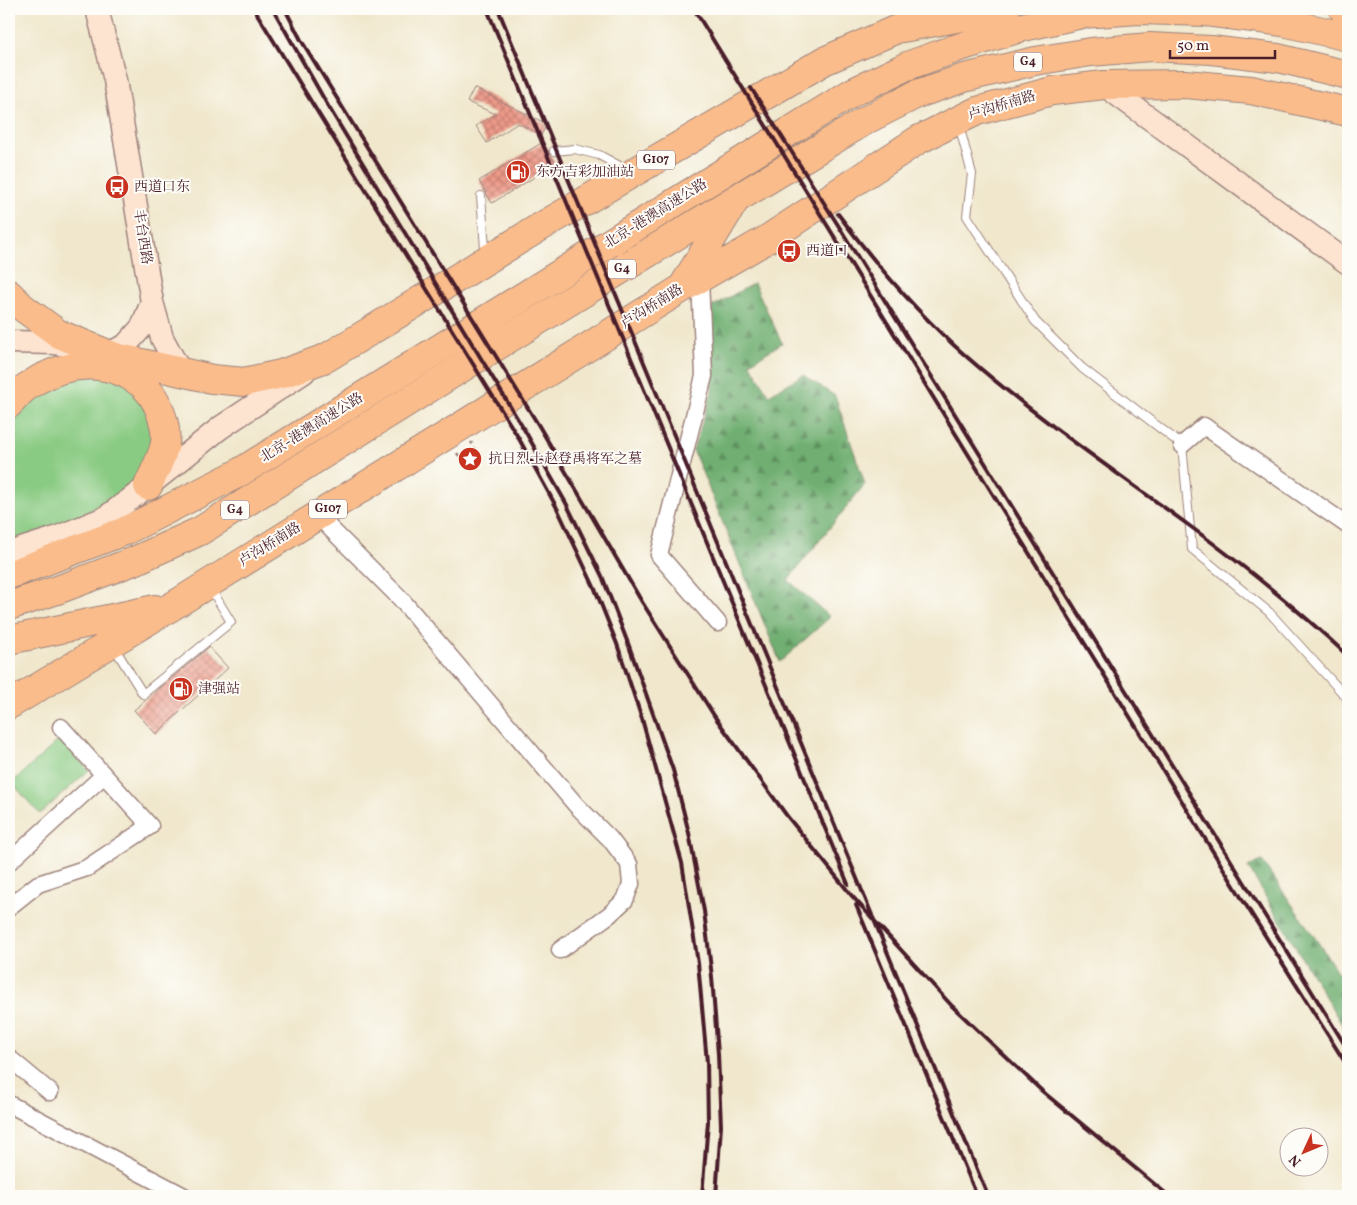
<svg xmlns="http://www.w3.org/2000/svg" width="1357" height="1205" font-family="Vollkorn,'Noto Serif SC',serif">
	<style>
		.grass { fill: #8acb83; stroke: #6a7557 }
		.forest { fill: url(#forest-firs); stroke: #5c674e }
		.building { fill: url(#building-cross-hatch) }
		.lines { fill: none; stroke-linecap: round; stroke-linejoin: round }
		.lane-casing { stroke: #9d837c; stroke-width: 10 }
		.street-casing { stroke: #9d837c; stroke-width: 19 }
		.secondary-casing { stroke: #9d837c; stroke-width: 25 }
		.highway-casing { stroke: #9d837c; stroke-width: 30 }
		.path { stroke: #9d837c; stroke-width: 2.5; stroke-dasharray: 4 4; stroke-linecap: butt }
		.lane { stroke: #fff; stroke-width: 8 }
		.street { stroke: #fff; stroke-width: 16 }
		.secondary { stroke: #fde4d1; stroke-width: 22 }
		.highway { stroke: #fabc8b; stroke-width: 28 }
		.rail { stroke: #4a1f2b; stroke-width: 4 }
		.labels { text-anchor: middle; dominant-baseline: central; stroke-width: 4; stroke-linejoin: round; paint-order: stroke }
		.shield { fill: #fdfcf7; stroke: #806168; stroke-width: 1 }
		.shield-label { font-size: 12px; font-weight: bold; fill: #4a1f2b }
		.street-label { font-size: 14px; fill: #4a1f2b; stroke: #fdfcf7 }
		.poi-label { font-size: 14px; fill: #4a1f2b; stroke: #fdfcf7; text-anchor: start }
	</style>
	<defs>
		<pattern id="forest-firs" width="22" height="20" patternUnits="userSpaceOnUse" patternTransform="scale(1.25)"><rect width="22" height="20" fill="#6faf71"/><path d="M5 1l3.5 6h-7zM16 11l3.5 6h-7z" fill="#5d8e5d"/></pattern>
		<pattern id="building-cross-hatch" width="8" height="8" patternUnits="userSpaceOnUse" patternTransform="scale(1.25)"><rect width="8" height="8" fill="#ed9a89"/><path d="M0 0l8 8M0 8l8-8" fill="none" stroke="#c27d70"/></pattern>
	</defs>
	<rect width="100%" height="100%" fill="#fdfcf7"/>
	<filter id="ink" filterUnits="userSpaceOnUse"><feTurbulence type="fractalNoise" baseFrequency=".02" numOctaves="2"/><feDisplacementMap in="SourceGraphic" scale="10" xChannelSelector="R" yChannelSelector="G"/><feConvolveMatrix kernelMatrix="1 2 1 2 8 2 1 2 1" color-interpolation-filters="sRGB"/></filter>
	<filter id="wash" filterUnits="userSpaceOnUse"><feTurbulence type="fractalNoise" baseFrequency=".0096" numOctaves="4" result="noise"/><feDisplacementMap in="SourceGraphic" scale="20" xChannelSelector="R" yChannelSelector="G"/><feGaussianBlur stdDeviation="1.12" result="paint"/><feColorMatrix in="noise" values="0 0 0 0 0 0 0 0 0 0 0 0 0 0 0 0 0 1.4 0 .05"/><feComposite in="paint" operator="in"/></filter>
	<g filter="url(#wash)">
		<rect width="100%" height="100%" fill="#f0e7cc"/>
		<path class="grass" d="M74,375L115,376L146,394L160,439L141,483L9,554V430L16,419L42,391Z
			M60,739L89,770L40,814L12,783Z"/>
		<path class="forest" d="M754,283L782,343L750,363L769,395L803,375L835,396L865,484L788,580L830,617L780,662L693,450L712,392V307Z
			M1262,861L1324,951L1348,989V1035L1248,867Z"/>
		<g id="blocks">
			<path class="building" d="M474,88L547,124L541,135L518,123L487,143L476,126L496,114L467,102Z
				M543,142L556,164L492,203L479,181Z
				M209,647L228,668L156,734L134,710Z"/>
		</g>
	</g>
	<g filter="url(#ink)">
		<use href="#blocks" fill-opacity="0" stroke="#9d837c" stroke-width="1"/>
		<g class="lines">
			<g class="lane-casing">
				<path id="lane" d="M959,125L972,174L967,216L1035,321L1082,368L1182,445L1192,549L1269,612L1348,699
					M554,151L575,149L599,155L627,170
					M481,196L485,248L487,254
					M114,647L143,694L231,622L211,589"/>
			</g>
			<g class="street-casing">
				<path id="street" d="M700,278L704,376L659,555L718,623
					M1182,445L1204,426L1347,525L1348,522
					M318,516L400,598L576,805L610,839L629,864L631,884L625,900L609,915L560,950
					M9,862L104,775L61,727
					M9,907L38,884L87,868L150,826L104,775
					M9,1058L50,1092
					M9,1104L184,1196"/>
			</g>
			<g class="secondary-casing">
				<path id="secondary" d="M97,9L115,80L152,302L162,338L181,373
					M1104,85L1348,263
					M9,342L55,343L107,354L125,346L142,327L152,302
					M9,553L53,539L105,518L148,486L220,428L304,372"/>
			</g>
			<g class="highway-casing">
				<path id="highway" d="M1343,9L1348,10
					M684,285L734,202
					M9,294L22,307L59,334L115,357L212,379L244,382L281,374L326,358L537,229L824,61L897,29L1006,9
					M9,404C15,398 21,390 28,386C57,366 94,358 126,374C142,383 150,389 158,406C163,418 167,430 165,443C163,456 153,474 148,486
					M9,575L125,531L237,474L853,92L907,66L954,49L1023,27L1082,14L1139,10L1206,12L1283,22L1348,37
					M9,606L60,589L134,561L200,531L508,339L736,199L868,119L917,94L964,78L1035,61L1091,52L1150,47L1211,50L1278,58L1348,75
					M9,640L155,609
					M9,705L176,604L681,289L766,240L918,140L977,111L1052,91L1104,85L1185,84L1251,90L1348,112"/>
			</g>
			<path class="path" d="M457,453L464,463L478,454L471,442"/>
			<use href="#lane" class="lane"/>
			<use href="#street" class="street"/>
			<use href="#secondary" class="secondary"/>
			<use href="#highway" class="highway"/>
			<path class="rail" d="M254,9L518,437L557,508L595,589L617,644L642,719L682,863L698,963L707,1062L708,1122L702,1196
				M273,9L328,106L525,431L566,503L602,576L629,646L673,770L689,833L704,911L712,977L718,1054L721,1126L716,1196
				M285,9L301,40L539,426L642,602L715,717L787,816L852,896L952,1006L1042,1091L1169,1196
				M487,9L848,884
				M498,9L988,1196
				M694,9L1244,902L1348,1067
				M751,88L838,225L1348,1050
				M838,214C877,266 919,315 967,357C1037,418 1113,470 1187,524C1243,565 1298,609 1348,656
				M856,905L977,1196"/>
		</g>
	</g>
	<defs>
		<g id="fuel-disc" transform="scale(1.25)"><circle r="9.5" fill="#c8321e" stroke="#fdfcf7"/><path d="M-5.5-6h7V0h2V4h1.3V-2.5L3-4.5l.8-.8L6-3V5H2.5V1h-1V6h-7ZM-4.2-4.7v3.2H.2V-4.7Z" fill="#fff"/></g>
		<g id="bus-disc" transform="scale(1.25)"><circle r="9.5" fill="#c8321e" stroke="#fdfcf7"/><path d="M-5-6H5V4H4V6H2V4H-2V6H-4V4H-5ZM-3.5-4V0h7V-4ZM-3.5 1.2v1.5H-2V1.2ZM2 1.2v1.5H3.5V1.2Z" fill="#fff"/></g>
		<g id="sight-disc" transform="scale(1.25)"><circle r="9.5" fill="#c8321e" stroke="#fdfcf7"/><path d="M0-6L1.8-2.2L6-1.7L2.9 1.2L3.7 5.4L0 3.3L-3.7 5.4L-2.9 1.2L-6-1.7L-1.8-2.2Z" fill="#fff"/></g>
	</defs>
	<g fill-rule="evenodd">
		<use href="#fuel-disc" x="518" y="172"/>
		<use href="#bus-disc" x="117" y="187"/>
		<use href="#bus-disc" x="789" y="251"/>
		<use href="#sight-disc" x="470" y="459"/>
		<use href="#fuel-disc" x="181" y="689"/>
	</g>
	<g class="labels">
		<g class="shield">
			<rect x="1014" y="52.5" width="28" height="19" rx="4"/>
			<rect x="637" y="150.5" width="38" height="19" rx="4"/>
			<rect x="608" y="259.5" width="28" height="19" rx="4"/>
			<rect x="309" y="499.5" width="38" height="19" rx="4"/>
			<rect x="221" y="500.5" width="28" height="19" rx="4"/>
		</g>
		<g class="shield-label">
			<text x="1028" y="62">G4</text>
			<text x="656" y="160">G107</text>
			<text x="622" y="269">G4</text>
			<text x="328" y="509">G107</text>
			<text x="235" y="510">G4</text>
		</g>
		<g class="street-label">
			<text transform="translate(1002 106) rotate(-17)">卢沟桥南路</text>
			<text transform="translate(656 214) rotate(-32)">北京-港澳高速公路</text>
			<text transform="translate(142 237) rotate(81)">丰台西路</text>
			<text transform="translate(652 307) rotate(-32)">卢沟桥南路</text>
			<text transform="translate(312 428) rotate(-32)">北京-港澳高速公路</text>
			<text transform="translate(270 545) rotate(-32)">卢沟桥南路</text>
		</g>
		<g class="poi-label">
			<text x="536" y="172">东方吉彩加油站</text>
			<text x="134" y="187">西道口东</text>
			<text x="806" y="251">西道口</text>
			<text x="488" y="459">抗日烈士赵登禹将军之墓</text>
			<text x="198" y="689">津强站</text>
		</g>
	</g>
	<rect width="1357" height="1205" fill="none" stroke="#fdfcf7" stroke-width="30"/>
	<g transform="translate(1304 1152) rotate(226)"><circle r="24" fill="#fdfcf7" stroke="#b5a4a5"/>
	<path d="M0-4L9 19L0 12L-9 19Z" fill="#c8321e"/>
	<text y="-8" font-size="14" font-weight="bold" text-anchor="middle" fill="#4a1f2b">N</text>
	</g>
	<path d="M1170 50v8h105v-8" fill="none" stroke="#4a1f2b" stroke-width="2.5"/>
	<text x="1177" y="50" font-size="15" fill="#4a1f2b" stroke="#fdfcf7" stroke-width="4" paint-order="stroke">50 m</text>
</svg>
